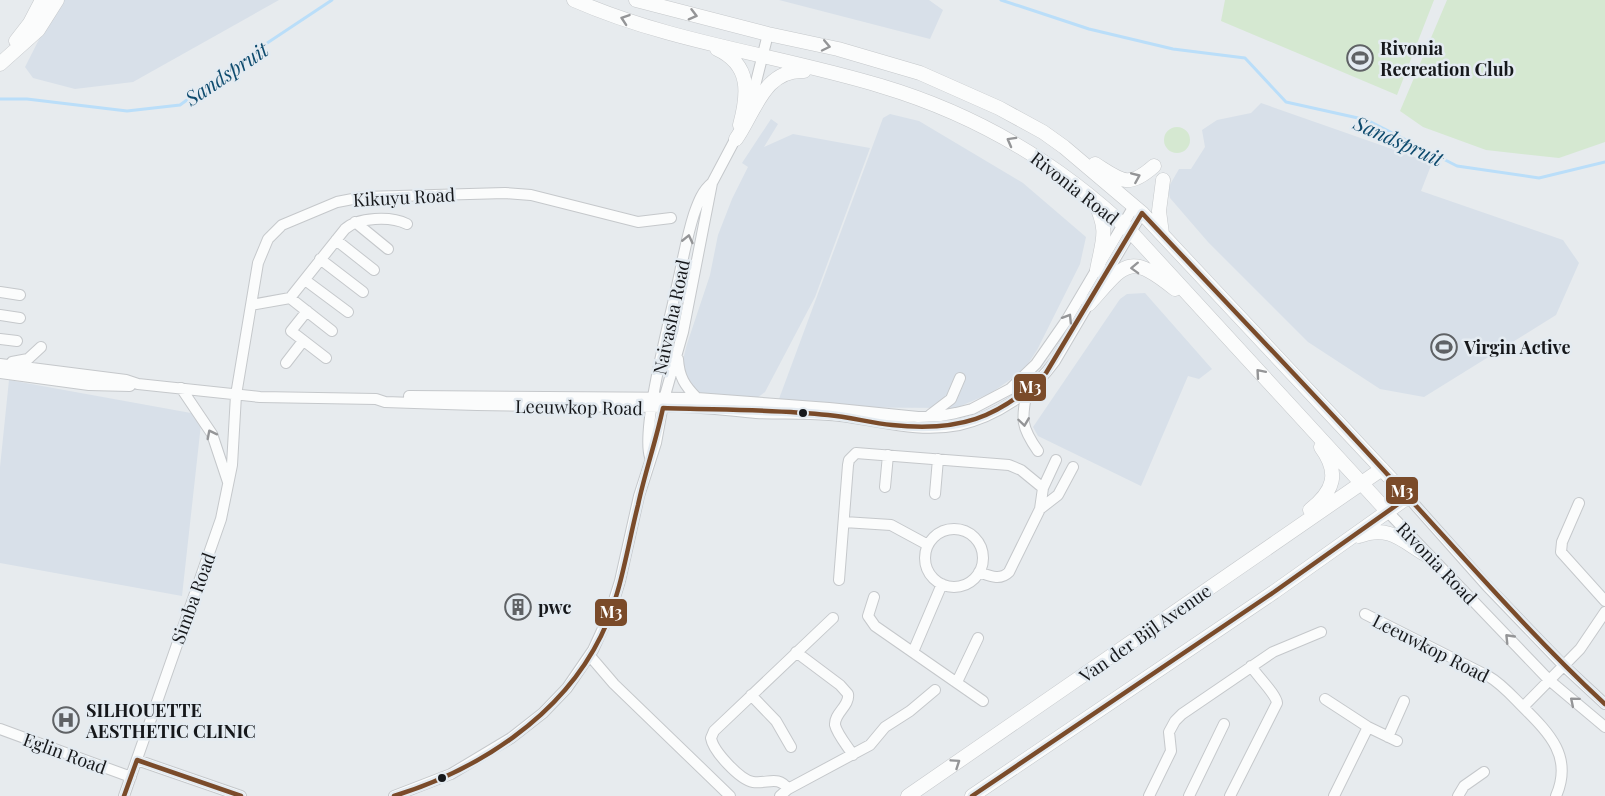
<svg xmlns="http://www.w3.org/2000/svg" width="1605" height="796" font-family="'Playfair Display',serif">
	<style>
		.built { fill: #d8e0e9 }
		.green { fill: #d5e8d1 }
		.lines { fill: none; stroke-linecap: round; stroke-linejoin: round }
		.stream { stroke: #badef9; stroke-width: 3 }
		.minor-casing { stroke: #c5c8cb; stroke-width: 12 }
		.major-casing { stroke: #c5c8cb; stroke-width: 15 }
		.minor { stroke: #fbfcfc; stroke-width: 10 }
		.major { stroke: #fbfcfc; stroke-width: 14 }
		.bus-1-casing { stroke: #e4ebf1; stroke-width: 9 }
		.bus-1 { stroke: #7a4b2a; stroke-width: 4.5 }
		.oneway { stroke: #949597 }
		.bus-dot { fill: #16181b; stroke: #e4ebf1; stroke-width: 2 }
		.labels { text-anchor: middle; dominant-baseline: central; stroke-width: 5; stroke-linejoin: round; paint-order: stroke }
		.poi-label { font-size: 18px; font-weight: bold; fill: #16181b; stroke: #e4ebf1; text-anchor: start }
		.street-label { font-size: 18px; fill: #16181b; stroke: #e4ebf1 }
		.water-label { font-size: 20px; font-style: italic; fill: #0e4b6e; stroke: #e4ebf1 }
		.line-badge { stroke: #e4ebf1; stroke-width: 2 }
		.badge-label { font-size: 16px; text-anchor: middle; font-weight: bold; fill: #fff }
	</style>
	<rect width="100%" height="100%" fill="#e7ebee"/>
	<path class="built" d="M59,0H279L133,82L75,89L33,78L25,67Z
		M779,0H929L943,10L930,39Z
		M1261,103L1432,163L1421,191L1563,240L1579,263L1556,315L1424,397L1380,389L1308,342L1208,242L1170,198L1168,188L1179,169H1191L1205,147L1202,130L1217,120L1251,113Z
		M890,114L919,121L1023,183L1086,237L1080,264L1037,350L1024,370L991,393L956,408L776,407L883,118Z
		M771,119L778,124L764,147L793,134L870,148L815,297L765,392L757,398L702,395L695,392L687,383L682,364L687,344L710,275L718,235L732,199L748,167L742,163Z
		M1145,293L1212,369L1199,379L1188,376L1141,486L1038,436L1033,427L1120,299L1127,294Z
		M9,380L202,415L182,596L0,563V467Z"/>
	<path class="green" d="M1225,0H1434L1397,95L1221,21Z
		M1447,0H1605V142L1559,158L1486,150L1423,127L1400,111Z
		M1164 140a13 13 0 1 1 26 0a13 13 0 1 1-26 0Z"/>
	<g class="lines">
		<path class="stream" d="M1001,0L1089,29L1173,49L1245,58L1286,102L1367,120L1457,166L1539,178L1605,162
			M0,99H27L127,111L180,105L249,55L332,0"/>
		<g class="minor-casing">
			<path id="minor" d="M750,106L768,34
				M355,222L388,249
				M336,240L374,270
				M320,259L363,292
				M305,280L348,312
				M0,292L20,295
				M290,298L332,331
				M251,305L290,298L345,229C358,217 391,216 407,224
				M307,311L291,331L326,358
				M0,315L20,318
				M0,339L17,341
				M678,359C679,377 685,386 697,398
				M12,362L28,359L41,347
				M286,363L303,341
				M0,364L126,380L138,384L260,397L376,399L385,402C483,406 581,407 679,407C705,407 731,411 756,413C780,414 805,413 829,415C874,418 913,434 959,425C996,417 1033,392 1055,361L1142,213
				M0,373L89,385L130,386
				M181,388L212,434L228,482
				M1027,391C1021,419 1021,427 1038,451
				M409,396L697,398L829,408L918,417L940,416L956,413L972,409L1010,389L1036,364L1066,321L1134,206
				M930,415L951,399L960,378
				M650,457C641,429 669,323 676,290C682,265 686,239 694,214C698,203 702,191 712,183
				M885,487L888,455
				M935,494L938,459
				M1408,497L1487,586L1564,666L1605,704
				M1579,503L1562,542L1561,552L1605,601
				M1040,509L1058,495L1073,467
				M1387,511L1549,680L1605,727
				M844,522L891,525L928,545
				M925 558a29 29 0 1 1 58 0a29 29 0 1 1-58 0Z
				M979,572C990,576 1000,581 1009,572L1040,509L1043,488L1056,460
				M839,580L848,465L849,460L856,453L1009,465L1021,470L1043,488
				M874,597L868,616L875,626L983,701
				M1365,614L1488,676C1502,684 1512,696 1523,707C1550,734 1573,757 1556,796
				M796,652L840,685L848,694C850,706 834,713 835,725C837,734 848,747 853,755
				M913,652L942,584
				M590,656L614,684L730,796
				M957,682L978,638
				M751,695L776,721L791,747
				M1325,699L1368,727L1397,741
				M1523,707L1580,649L1605,612
				M0,729L131,777
				M1388,737L1404,701
				M137,760L241,796
				M788,789C778,775 768,784 753,782C740,780 713,751 711,738L714,731L833,618
				M124,796L221,519L232,465L236,395L258,263L268,239L282,225L337,202L363,197L505,193L531,195L638,222L671,218
				M394,796L451,774L511,738L543,713L567,688L593,650L610,613L620,581L639,496L656,443L664,399L683,332L712,183L739,132
				M780,796L788,789L870,745L885,727L910,711L935,690
				M1149,796L1171,751L1169,732L1175,721L1182,714L1273,652L1321,632
				M1189,796L1224,724
				M1230,796L1277,703C1276,694 1257,676 1251,666
				M1334,796L1368,727
				M1458,796L1464,786L1484,772"/>
		</g>
		<g class="major-casing">
			<path id="major" d="M574,0C672,43 779,55 881,86C975,114 1060,164 1131,232L1387,511
				M636,0L768,34L838,49L920,73L999,108L1043,132L1064,147L1142,213L1408,497L1274,592L972,796
				M16,41L30,23L42,0
				M717,49C752,65 748,95 740,125
				M0,64L38,30L57,0
				M736,139C755,112 764,69 804,71
				M1095,164C1122,181 1128,189 1154,166
				M1094,200C1109,232 1103,238 1097,270
				M1162,234L1159,211L1163,180
				M1089,304C1125,264 1128,251 1175,289
				M1310,510C1334,491 1340,473 1321,447
				M1359,536C1390,524 1403,542 1428,556
				M908,796L1382,469"/>
		</g>
		<use href="#minor" class="minor"/>
		<use href="#major" class="major"/>
		<g class="bus-1-casing">
			<path id="bus-1" d="M124,796L137,760L241,796
				M394,796C478,770 561,717 601,636C621,595 627,548 638,505C645,472 656,441 663,408C718,410 774,409 828,415C850,417 871,423 892,425C958,432 998,419 1046,373L1142,213C1231,308 1321,401 1408,497C1473,568 1535,639 1605,704
				M972,796L1274,592L1408,497"/>
		</g>
		<use href="#bus-1" class="bus-1"/>
	</g>
	<defs><path id="oneway-chevron" d="M-2-3.5L2.5 0L-2 3.5" fill="none" stroke-width="1.6" stroke-linecap="round" stroke-linejoin="round" transform="scale(1.5)"/></defs>
	<g class="oneway">
		<use href="#oneway-chevron" transform="translate(693 15) rotate(15)"/>
		<use href="#oneway-chevron" transform="translate(625 19) rotate(-161)"/>
		<use href="#oneway-chevron" transform="translate(826 46) rotate(12)"/>
		<use href="#oneway-chevron" transform="translate(1011 141) rotate(-151)"/>
		<use href="#oneway-chevron" transform="translate(1136 177) rotate(-23)"/>
		<use href="#oneway-chevron" transform="translate(688 239) rotate(-77)"/>
		<use href="#oneway-chevron" transform="translate(1135 268) rotate(178)"/>
		<use href="#oneway-chevron" transform="translate(1068 318) rotate(-58)"/>
		<use href="#oneway-chevron" transform="translate(1260 373) rotate(-131)"/>
		<use href="#oneway-chevron" transform="translate(1024 422) rotate(82)"/>
		<use href="#oneway-chevron" transform="translate(211 434) rotate(-117)"/>
		<use href="#oneway-chevron" transform="translate(1509 638) rotate(-134)"/>
		<use href="#oneway-chevron" transform="translate(1574 701) rotate(-140)"/>
		<use href="#oneway-chevron" transform="translate(956 763) rotate(-34)"/>
	</g>
	<defs>
		<g id="stadium-ring" transform="scale(1.35)"><circle r="9.5" fill="#e4ebf1" stroke="#5f6265" stroke-width="1.5"/><path d="M0-5a6.5 5 0 1 0 0 10a6.5 5 0 1 0 0-10ZM-3.5-1.8h7v3.6h-7Z" fill="#5f6265"/></g>
		<g id="building-ring" transform="scale(1.35)"><circle r="9.5" fill="#e4ebf1" stroke="#5f6265" stroke-width="1.5"/><path d="M-4-6H4V6H1V3H-1V6H-4ZM-2.5-4.3h1.7v1.8h-1.7ZM.8-4.3h1.7v1.8H.8ZM-2.5-1h1.7V.8h-1.7ZM.8-1h1.7V.8H.8Z" fill="#5f6265"/></g>
		<g id="hospital-ring" transform="scale(1.35)"><circle r="9.5" fill="#e4ebf1" stroke="#5f6265" stroke-width="1.5"/><path d="M-5-5h3v3.5h4V-5h3V5h-3V1.5h-4V5h-3Z" fill="#5f6265"/></g>
	</defs>
	<g fill-rule="evenodd">
		<use href="#stadium-ring" x="1360" y="58"/>
		<use href="#stadium-ring" x="1444" y="347"/>
		<use href="#building-ring" x="518" y="607"/>
		<use href="#hospital-ring" x="66" y="720"/>
	</g>
	<g class="bus-dot">
		<circle cx="803" cy="413" r="5"/>
		<circle cx="442" cy="778" r="5"/>
	</g>
	<g class="labels">
		<g class="poi-label">
			<text x="1380" y="48">Rivonia<tspan x="1380" dy="21">Recreation Club</tspan></text>
			<text x="1464" y="347">Virgin Active</text>
			<text x="538" y="607">pwc</text>
			<text x="86" y="710">SILHOUETTE<tspan x="86" dy="21">AESTHETIC CLINIC</tspan></text>
		</g>
		<g class="street-label">
			<text transform="translate(1075 188) rotate(38)">Rivonia Road</text>
			<text transform="translate(404 197) rotate(-3)">Kikuyu Road</text>
			<text transform="translate(671 317) rotate(-78)">Naivasha Road</text>
			<text transform="translate(579 407) rotate(1)">Leeuwkop Road</text>
			<text transform="translate(1437 563) rotate(46)">Rivonia Road</text>
			<text transform="translate(193 598) rotate(-70)">Simba Road</text>
			<text transform="translate(1145 633) rotate(-35)">Van der Bijl Avenue</text>
			<text transform="translate(1431 648) rotate(27)">Leeuwkop Road</text>
			<text transform="translate(65 753) rotate(20)">Eglin Road</text>
		</g>
		<g class="water-label">
			<text transform="translate(226 73) rotate(-34)">Sandspruit</text>
			<text transform="translate(1399 140) rotate(24)">Sandspruit</text>
		</g>
	</g>
	<g class="line-badge">
		<rect x="1013" y="373" width="34" height="29" rx="6" fill="#7a4b2a"/>
		<rect x="1385" y="476" width="34" height="29" rx="6" fill="#7a4b2a"/>
		<rect x="594" y="598" width="34" height="29" rx="6" fill="#7a4b2a"/>
	</g>
	<g class="badge-label">
		<text x="1030" y="393">M3</text>
		<text x="1402" y="497">M3</text>
		<text x="611" y="618">M3</text>
	</g>
</svg>
